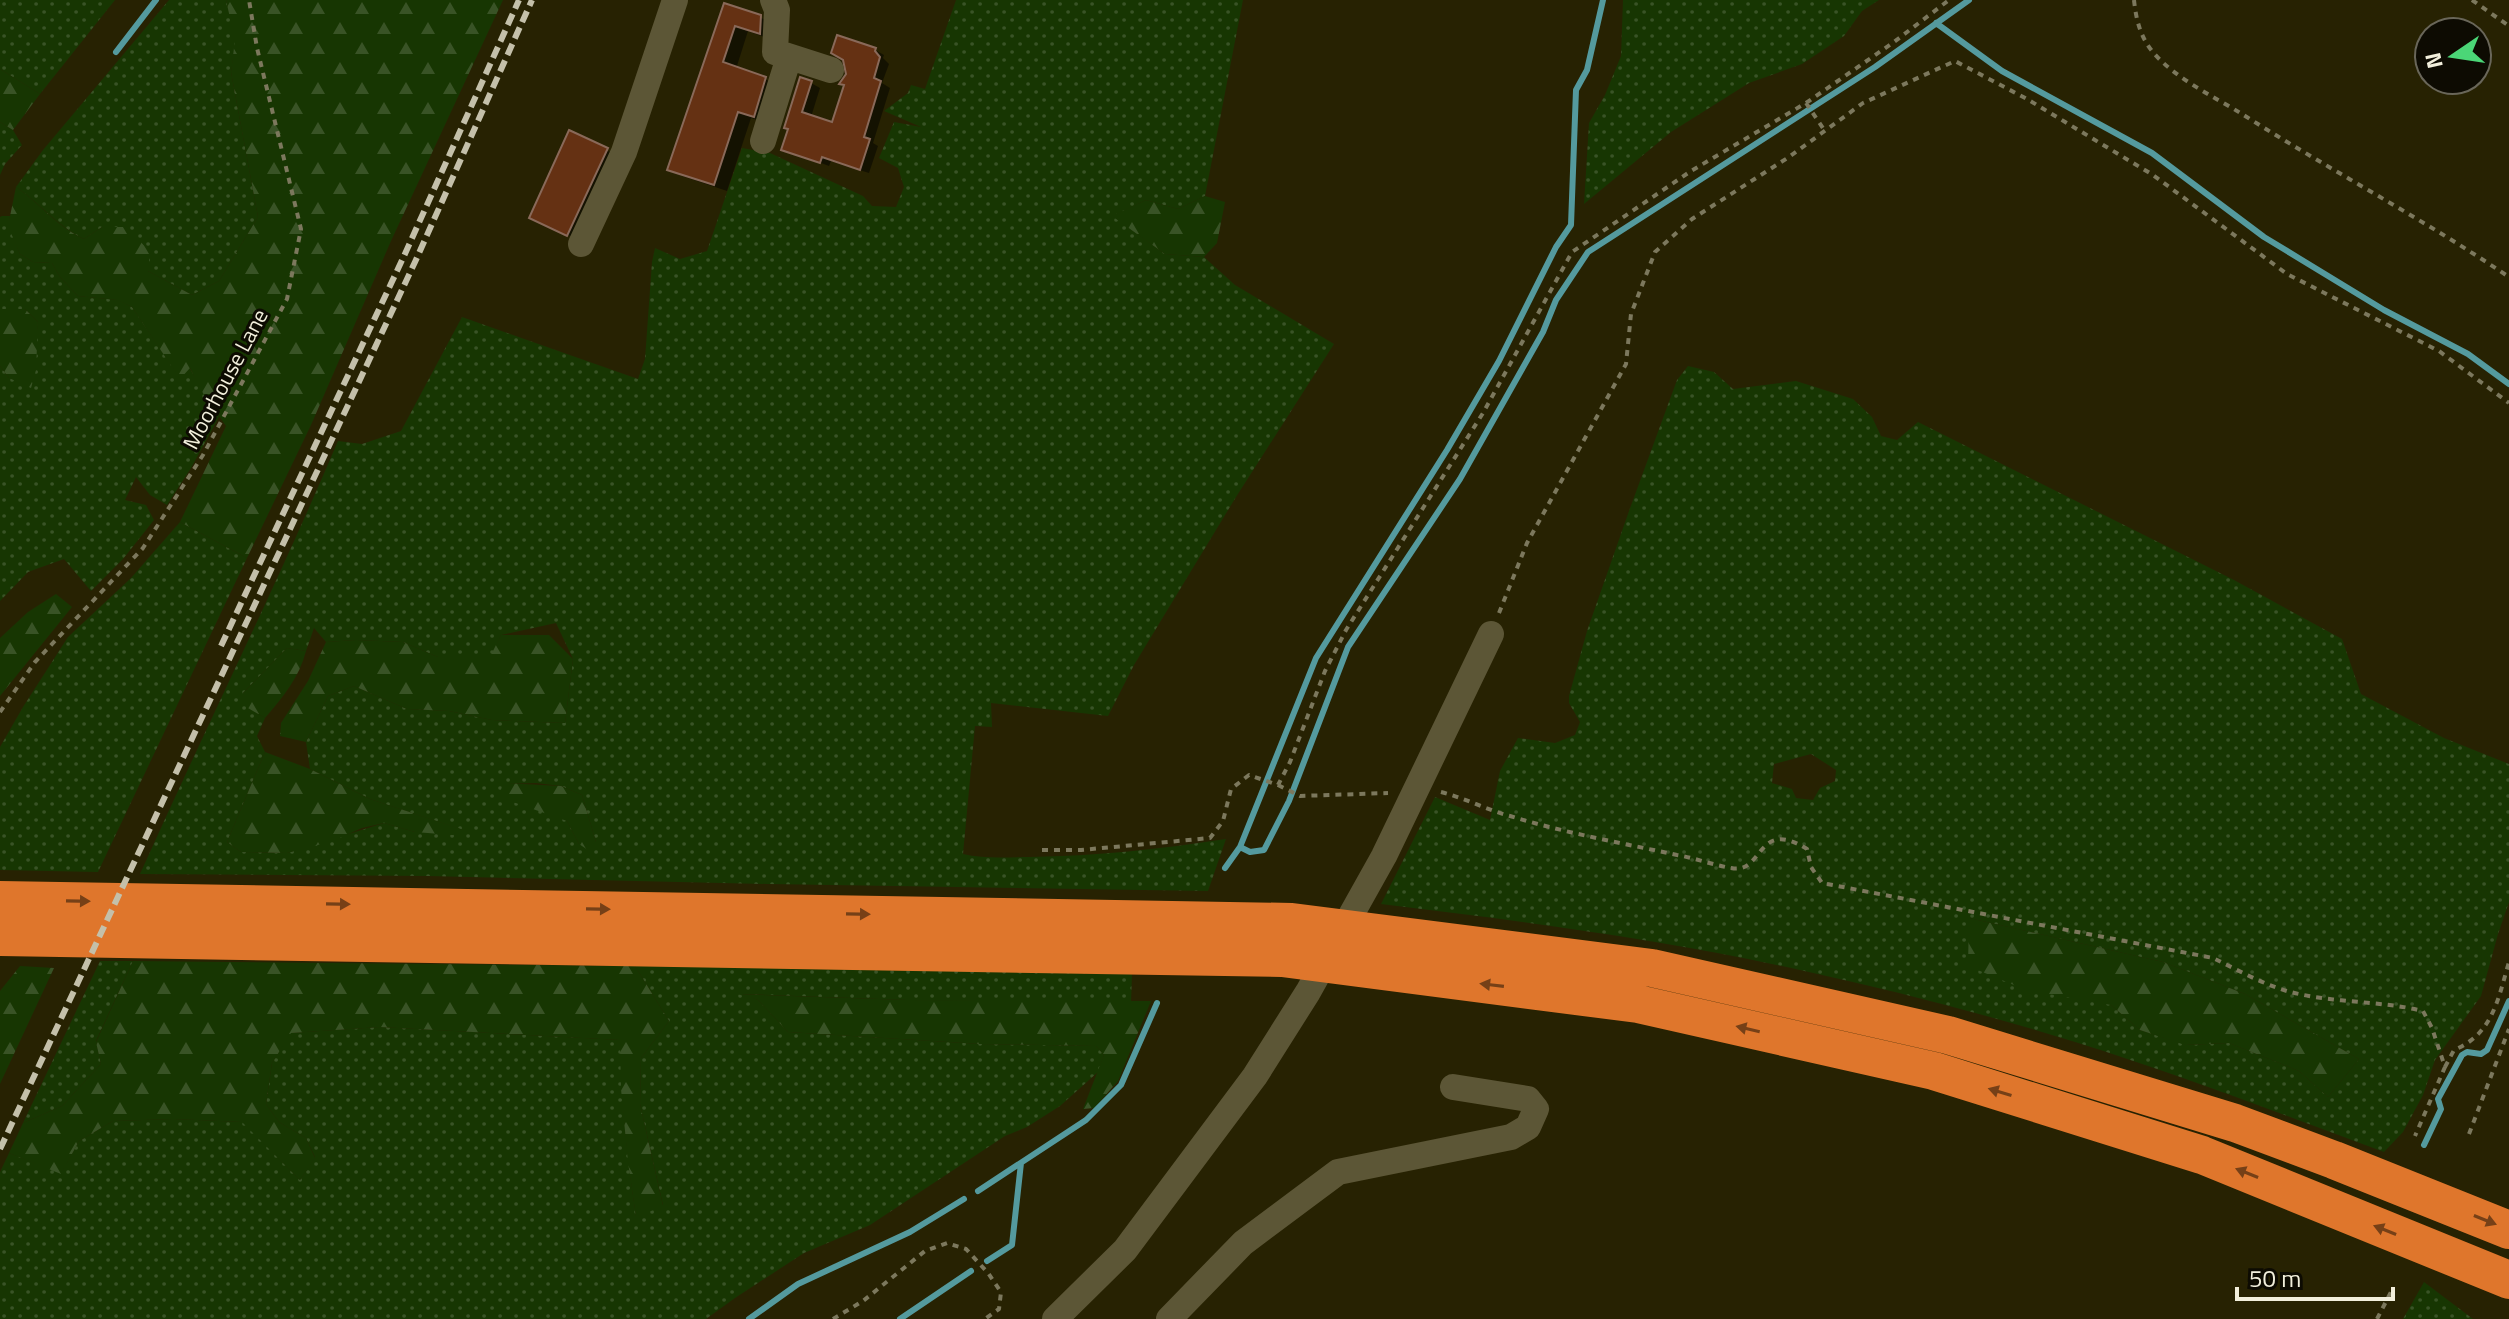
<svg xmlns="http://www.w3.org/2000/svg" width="2509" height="1319" font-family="'Titillium Web',sans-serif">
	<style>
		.grass { fill: url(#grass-dots); fill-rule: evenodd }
		.forest { fill: url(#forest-firs) }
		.shadow { fill: #0007 }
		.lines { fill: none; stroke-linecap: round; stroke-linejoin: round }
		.stream { stroke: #549a9e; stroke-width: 6 }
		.building { fill: #653113; stroke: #896959; stroke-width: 2 }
		.path { stroke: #7c785d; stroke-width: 4; stroke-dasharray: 6 6; stroke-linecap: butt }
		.minor { stroke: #5c5636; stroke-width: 26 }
		.highway { stroke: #df762c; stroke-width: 38 }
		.rail { stroke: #c4c0aa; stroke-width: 6; stroke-dasharray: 12 6; stroke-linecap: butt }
		.oneway { fill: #764017 }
		.labels { text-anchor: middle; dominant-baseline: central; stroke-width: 6; stroke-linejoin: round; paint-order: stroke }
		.street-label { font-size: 22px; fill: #f2efdc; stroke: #0d0b02 }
	</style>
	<defs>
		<pattern id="grass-dots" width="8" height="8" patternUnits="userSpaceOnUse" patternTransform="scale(2)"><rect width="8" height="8" fill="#173602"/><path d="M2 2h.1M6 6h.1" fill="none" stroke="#395326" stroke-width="1.8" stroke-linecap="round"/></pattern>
		<pattern id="forest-firs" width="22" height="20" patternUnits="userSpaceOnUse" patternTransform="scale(2)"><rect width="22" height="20" fill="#173602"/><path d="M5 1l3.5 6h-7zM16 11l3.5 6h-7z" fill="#395326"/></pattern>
	</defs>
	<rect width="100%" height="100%" fill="#272202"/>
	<path class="grass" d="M0,0H115L40,94L0,69Z
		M169,0H226L236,40L231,72L258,217L219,281L192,295L148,271L102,227L84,239C57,226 41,204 16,187L43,150Z
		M956,0H1243L1205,196L1178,209L1146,200L1113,216L1165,254L1204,257L1235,285L1334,344L1236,497L1134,665L1108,716L991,703L992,727L975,726L963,854C984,859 1008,857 1030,857C1096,856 1161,849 1226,839L1208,891L769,884L428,876L140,874C205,729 276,587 338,441L362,444L401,431L462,317L638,379L645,359L652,262L655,248L680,259L707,251L742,148L770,153L863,196L872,206L896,207L904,187L898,168L879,158L894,122L921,127L884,111L908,93L911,85L925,89ZM556,623L573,659L565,723L492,720L449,711L407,709L354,686L328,696L306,742L310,769L370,799L463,830L415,832L384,823L287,853L241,852L227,842L265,752L257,736L265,718L257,713L243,693L287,648L306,651L314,628L326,642L356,640L403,642L438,657H491L501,635ZM536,783L561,786L582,795L596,842L579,844L567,821L503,784Z
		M1623,0H1879L1862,11L1844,36L1802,64L1749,83L1671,132L1584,204L1589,123L1605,95L1621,56Z
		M0,122L13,130L22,145L5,164L0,175Z
		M2,216H10L9,226L20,254L33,262L52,263L60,277L78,296L118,300L132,307L180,378L189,367L219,417L191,468L167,505L150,495L136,477L125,500L146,505L154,520L123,559L91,591L64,559L28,572L0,601V366L9,378L36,340L38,322L25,309H0V217Z
		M1688,366L1714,372L1733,389L1796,381L1853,399L1872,417L1881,436L1897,440L1918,422L2234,580L2342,639L2361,694L2444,738L2509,764V902L2498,934L2481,996L2435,1060L2423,1095L2403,1132L2384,1152C2282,1114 2180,1075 2075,1042C1985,1014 1892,990 1800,970C1661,939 1521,921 1381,904L1435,797L1490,820L1500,771L1518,738L1555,743L1575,735L1580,722L1569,703V696L1587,631L1629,511L1677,380ZM1811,754L1836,770L1835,781L1820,788L1813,800L1796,798L1792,789L1772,783L1774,764ZM1969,918L2163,962L2245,994L2359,1059L2328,1097L2299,1071L2229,1043L2187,1045L2140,1030L2111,1005Z
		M180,522L247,558L98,872L0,870V747L23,707L68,637L131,578Z
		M100,961H133L96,1041L101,1064L62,1106L23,1123Z
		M635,966H731L1132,974L1131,1003L907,1000L741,994L758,1000L788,1032L980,1044L1096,1046L1104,1055L1098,1072L1060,1106L1027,1127L1005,1136L870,1225L804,1253L735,1298L706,1319H0V1172L9,1153L61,1173L79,1141L113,1121L173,1119L243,1122L300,1180L315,1157L306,1138L279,1122L266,1104L272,1063L290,1033L380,1027L621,1040C621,1099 627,1157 636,1216L663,1205L640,1104L641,1058L669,1021Z
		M2424,1282L2473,1319H2403Z"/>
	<path class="forest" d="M226,0H503L391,241L311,425L247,558L180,522L226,426L204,395L190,368L180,379L132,307L117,300L78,296L60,277L52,263L33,262L20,254L8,226L16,187C41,204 56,226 84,239L102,227H127L150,252L148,271L192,295L219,281L258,217L231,72L235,40Z
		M0,69L40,94L13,130L0,122Z
		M1205,196L1225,202L1217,243L1204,257L1165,254L1112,216L1146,200L1178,209Z
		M0,309H25L38,322L36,370L31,388L9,378L0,366Z
		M56,594L72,607L0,696V638L28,612Z
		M501,635H549L573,659L565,723L492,720L449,711L407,709L354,686L328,696L306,742L280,736L281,723L308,681L326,642L356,640L403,642L438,657H490Z
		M287,648L306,651C299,678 283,697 265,718L248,708L243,693Z
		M265,752L310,769L370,799L464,830L453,835L415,832L384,823L362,828L333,841L287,853L241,852L227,842Z
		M503,783L561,786L582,795L596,842L591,852L579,844L567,821L499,797Z
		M1969,918L2163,962L2245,994L2359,1059L2328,1097L2299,1071L2229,1043L2185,1045L2140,1030L2111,1005L2026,990L1968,966Z
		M133,961L635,966L669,1021L641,1058L640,1104L663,1206L636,1217L628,1162L621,1089L620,1040L380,1027L291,1033L272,1063L266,1104L279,1122L306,1138L315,1158L300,1180L242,1122L173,1119L113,1121L79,1141L61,1174L9,1153L23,1123L62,1106L101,1064L96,1042Z
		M20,966L54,968L0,1084V991Z
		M737,994L907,1000L1151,1001L1118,1081L1094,1108L1083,1109L1104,1055L1096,1046L980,1044L788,1032L758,1000Z"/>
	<path class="shadow" d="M726,6L760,17L773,25L772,40L748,31L736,69L765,79L778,86L767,123L751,118L727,191L682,176L669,169Z
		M875,50L884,55L883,58L889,64L882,83L890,88L873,143L878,146L869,173L831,161L829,166L784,149L811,83L820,88L811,117L833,125Z
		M570,132L620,157L581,241L544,224Z"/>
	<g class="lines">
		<path class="stream" d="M1936,23L2002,71L2152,153L2264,237L2384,310L2468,354L2509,384
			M116,52L156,0
			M1240,847L1250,852L1264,850L1289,801L1348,647L1460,479L1543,332L1556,300L1588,252L1875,67L1969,0
			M1225,868L1240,847L1316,658L1447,450L1499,361L1556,247L1571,225L1576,90L1587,70L1603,0
			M2424,1145L2441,1109L2438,1099L2462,1055L2467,1052L2481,1054L2487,1050L2509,1001
			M978,1191L1086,1120L1121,1085L1157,1003
			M987,1261L1012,1245L1021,1163
			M749,1319L798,1284L910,1232L964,1199
			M900,1319L971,1271"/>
	</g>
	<path class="building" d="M724,3L761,15L760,34L735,26L723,62L766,77L754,117L738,112L714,185L667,170Z
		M837,35L876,48L875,51L880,57L874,78L881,81L864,137L870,139L860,170L822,157L820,163L781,150L788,129L784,128L800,77L812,81L802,112L832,122L844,85L839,84L846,74L843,60L831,53Z
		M569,130L608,148L567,236L529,218Z"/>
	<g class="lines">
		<path class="path" d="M2134,0C2136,19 2140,36 2152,51C2174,78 2213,96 2242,114C2330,170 2423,219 2509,277
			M2472,0L2509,26
			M1806,103L1894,42L1949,0
			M1499,613L1527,543L1626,364L1631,314L1655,252L1692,219L1789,157L1863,103L1955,61L2027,99L2153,175L2287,274L2439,351L2509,403
			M0,712L35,662L143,548L203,455L287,299L301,229L257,48L249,0
			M1278,785L1300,796L1388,793
			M1441,792C1465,798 1487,810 1510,816C1565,833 1622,843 1677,855C1695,858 1713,865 1731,868C1764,875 1756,817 1807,849L1811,867L1822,883L2213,958C2240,971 2269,988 2299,994C2340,1003 2382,1001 2423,1011L2432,1028L2445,1067L2415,1136
			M1042,850H1081L1210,838L1223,821L1231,789L1249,775L1278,785L1290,762L1325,671L1346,630L1483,413L1572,252L1691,171L1806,103L1825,131
			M2445,1067L2454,1050C2493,1034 2498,999 2509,962
			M2469,1134L2509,1029
			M833,1319L863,1301L925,1251L947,1243L966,1249L988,1273L1001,1292L999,1309L985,1319
			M2377,1319L2393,1288"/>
		<path class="minor" d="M773,0L777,10L775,52L831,70
			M763,141L789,57
			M581,244L624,152L675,0
			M1055,1319L1125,1250L1255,1076L1308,992L1384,856L1491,634
			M1169,1319L1243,1243L1338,1172L1511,1137L1528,1127L1536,1109L1528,1099L1453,1087"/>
		<path class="highway" d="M0,900L1292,922L1652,968L1948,1035L2235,1123L2334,1160L2509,1230
			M0,937L1282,958L1638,1004L1934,1071L2202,1155L2509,1280"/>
		<path class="rail" d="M221,646L404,256L519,0
			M0,1149L415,262L532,0"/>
	</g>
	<defs><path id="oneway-solid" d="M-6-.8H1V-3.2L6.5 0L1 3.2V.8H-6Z" transform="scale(2)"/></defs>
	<g class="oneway">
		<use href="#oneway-solid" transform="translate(78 901) rotate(1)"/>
		<use href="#oneway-solid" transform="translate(338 904) rotate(1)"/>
		<use href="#oneway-solid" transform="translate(598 909) rotate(1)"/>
		<use href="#oneway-solid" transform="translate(858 914) rotate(1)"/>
		<use href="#oneway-solid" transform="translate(1492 985) rotate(-173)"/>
		<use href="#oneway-solid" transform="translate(1748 1029) rotate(-167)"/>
		<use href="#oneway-solid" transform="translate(2000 1092) rotate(-163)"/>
		<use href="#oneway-solid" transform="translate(2247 1173) rotate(-158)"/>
		<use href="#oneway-solid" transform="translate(2485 1220) rotate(22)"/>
		<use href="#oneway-solid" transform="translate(2385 1230) rotate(-158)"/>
	</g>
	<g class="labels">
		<g class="street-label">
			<text transform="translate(225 379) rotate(-62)">Moorhouse Lane</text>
		</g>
	</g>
	<g transform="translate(2453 56) rotate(257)"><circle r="38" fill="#0d0b02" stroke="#696659" stroke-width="2"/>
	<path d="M0-6L14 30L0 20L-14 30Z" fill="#4bd677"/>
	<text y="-12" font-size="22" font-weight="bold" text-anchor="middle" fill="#f2efdc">N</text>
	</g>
	<path d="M2237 1287v12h156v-12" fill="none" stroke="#f2efdc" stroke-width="4"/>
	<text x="2249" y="1287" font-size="24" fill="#f2efdc" stroke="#0d0b02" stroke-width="6" paint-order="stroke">50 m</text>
</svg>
